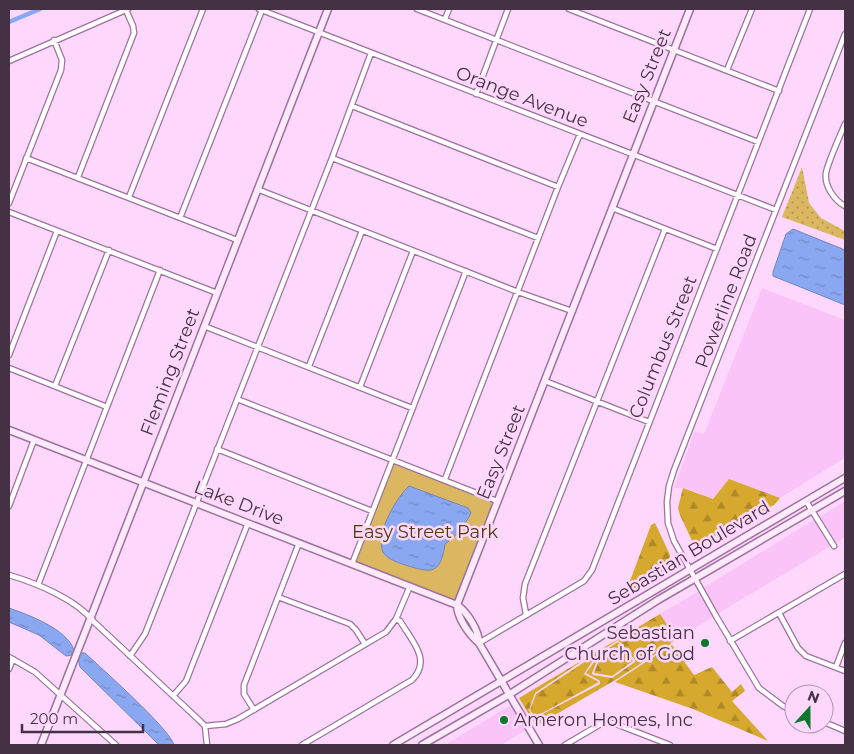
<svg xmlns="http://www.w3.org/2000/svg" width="854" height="754" font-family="Montserrat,sans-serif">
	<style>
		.built { fill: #fac4f9 }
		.grass { fill: url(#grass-dots) }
		.forest { fill: url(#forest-firs); fill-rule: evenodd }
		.green { fill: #dbb762 }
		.water { fill: url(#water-ripples); stroke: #7584be }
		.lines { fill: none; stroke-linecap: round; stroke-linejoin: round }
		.canal { stroke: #8aa8f2; stroke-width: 4.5 }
		.street-casing { stroke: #9e729e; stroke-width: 7 }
		.secondary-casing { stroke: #9e729e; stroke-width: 9 }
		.street { stroke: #fff; stroke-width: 4.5 }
		.secondary { stroke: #fee9fd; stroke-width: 6 }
		.poi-dot { fill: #0d772b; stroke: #fed7fd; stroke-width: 2 }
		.labels { text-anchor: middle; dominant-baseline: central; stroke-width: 5; stroke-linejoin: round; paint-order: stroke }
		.street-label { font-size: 18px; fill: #443143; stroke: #fed7fd }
		.park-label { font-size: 18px; fill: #4e3c0a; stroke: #fed7fd }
		.poi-label { font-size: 18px; fill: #443143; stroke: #fed7fd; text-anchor: end }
	</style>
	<defs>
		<pattern id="grass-dots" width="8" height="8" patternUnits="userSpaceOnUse" patternTransform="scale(1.25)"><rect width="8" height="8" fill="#dbb762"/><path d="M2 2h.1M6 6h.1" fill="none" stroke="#b39552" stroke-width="1.8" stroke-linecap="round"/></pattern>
		<pattern id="forest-firs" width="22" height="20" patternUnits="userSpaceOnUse" patternTransform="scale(1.25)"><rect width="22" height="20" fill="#d6a82d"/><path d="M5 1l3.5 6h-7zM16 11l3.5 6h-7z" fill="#af8928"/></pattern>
		<pattern id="water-ripples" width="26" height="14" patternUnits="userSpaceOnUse" patternTransform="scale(1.25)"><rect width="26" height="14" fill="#8aa8f2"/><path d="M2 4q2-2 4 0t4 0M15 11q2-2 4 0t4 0" fill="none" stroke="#7289c6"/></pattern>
	</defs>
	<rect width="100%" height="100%" fill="#fed7fd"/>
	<path class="built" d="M762,288L845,320V453L843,459L780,498L729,479L713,499L687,488H674L695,431L704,434Z
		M845,501V537L835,544L819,517Z
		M815,519L831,546L717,614L703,588Z
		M699,591L713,617L677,639L660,614Z
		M511,705L526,730L501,745H445Z"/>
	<path class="grass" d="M802,167L809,203L821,218L845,231V240L782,217Z"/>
	<path class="forest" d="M729,479L780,498L774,505L697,546L694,545L680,515L678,508L683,488L713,499Z
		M655,523L670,555L668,570L635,589H627L651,525Z
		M660,614L677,639L670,643L671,644L617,679L536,726L519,698ZM618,640L635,660V662L612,678L593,675L592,673L601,651ZM591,655L595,661L586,673L600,681V684L533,719L529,710L535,693Z
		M618,642L633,661L612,676L594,673L602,652Z
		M672,645L694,675L712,667L732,692L741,684L745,691L732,701L768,741L693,709L615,682Z
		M592,657L593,660L584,674L599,682L535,717L530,710L536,694Z"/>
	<path class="green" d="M398,463L489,499L493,503V508L458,598L455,600H450L359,565L357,562V557L391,467Z"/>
	<path class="water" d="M793,229L845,250V305L773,276V272L786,234Z
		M409,486L468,508L471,513C466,524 455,537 445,544C440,578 429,572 402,564C395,561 387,559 383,552C375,534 396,498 409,486Z
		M9,608C29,615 67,629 74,650L72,655L66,656L39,635L9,622Z
		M81,653H85C101,668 170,729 174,745H159L80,667L78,658Z"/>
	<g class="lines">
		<path class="canal" d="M9,22L40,9"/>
		<g class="street-casing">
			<path id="street" d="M259,9L776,210
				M417,9L758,142
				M569,9L779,91
				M445,19L449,9
				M9,61L128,9
				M727,70L752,9
				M476,94L508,9
				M352,106L558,187
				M845,124C840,136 828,162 826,173C824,186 835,201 845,206
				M26,158L237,240
				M332,158L538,238
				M78,177L134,33L133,26L126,10
				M257,189L518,292L572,311
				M129,197L203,9
				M9,203L61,70L62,60L54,40
				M612,208L717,249
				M9,212L217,293
				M180,218L262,10
				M204,326L412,408
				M9,355L57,231
				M309,366L362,231
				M9,368L107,407
				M545,381L649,422
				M55,386L109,250
				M360,387L413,251
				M237,399L497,501
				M217,449L372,511
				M445,479L558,187L580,134
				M806,501L834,546
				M9,506L34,440
				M352,564L466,271
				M9,575C36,583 76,599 94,622L199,720L205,726L207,745
				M38,585L160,270
				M278,597L350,624L356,630L365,644
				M779,613L798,648L806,656L845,671
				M526,614L523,598L525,584L665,229
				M730,641L845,574
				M479,643L584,581L592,570L810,9
				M130,656L145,634L332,158L371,53
				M9,657L35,672L116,745
				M836,667L845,643
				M9,669L13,659
				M173,696L186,681L248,523
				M254,710L244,694V685L299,543
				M794,711L783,706L759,688L716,616L674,541L668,523L667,502L669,486L674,470L845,34
				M824,722L845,731
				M205,726L226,724L238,719L386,632L396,619L410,586
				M302,745L412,680C432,660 412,641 400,621L396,619
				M565,745L604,722L616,724L670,745"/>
		</g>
		<g class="secondary-casing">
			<path id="secondary" d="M9,430L457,605C467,612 479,630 479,643
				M41,745L328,9
				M393,745L845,478
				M422,745L510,694L658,600L845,491
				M539,745L479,643C469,635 457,617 457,605L690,9"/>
		</g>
		<use href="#street" class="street"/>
		<use href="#secondary" class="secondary"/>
	</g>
	<g class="poi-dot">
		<circle cx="705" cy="643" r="5"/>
		<circle cx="504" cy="720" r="5"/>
	</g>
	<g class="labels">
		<g class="street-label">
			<text transform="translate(647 76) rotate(-68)">Easy Street</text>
			<text transform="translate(522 97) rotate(21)">Orange Avenue</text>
			<text transform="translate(726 301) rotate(-69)">Powerline Road</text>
			<text transform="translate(663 347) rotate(-68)">Columbus Street</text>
			<text transform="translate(170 372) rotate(-69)">Fleming Street</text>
			<text transform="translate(501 452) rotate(-68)">Easy Street</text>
			<text transform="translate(239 503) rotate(21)">Lake Drive</text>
			<text transform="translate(689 553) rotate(-31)">Sebastian Boulevard</text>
		</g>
		<g class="park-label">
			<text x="425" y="532">Easy Street Park</text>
		</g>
		<g class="poi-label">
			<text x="695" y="633">Sebastian<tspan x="695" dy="21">Church of God</tspan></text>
			<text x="514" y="720" text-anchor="start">Ameron Homes, Inc</text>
		</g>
	</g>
	<rect width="854" height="754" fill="none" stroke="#443143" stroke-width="20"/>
	<g transform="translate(809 709) rotate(21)"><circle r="24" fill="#fed7fd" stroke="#b495b3"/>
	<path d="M0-4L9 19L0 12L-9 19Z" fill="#0d772b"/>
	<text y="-8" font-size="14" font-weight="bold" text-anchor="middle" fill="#443143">N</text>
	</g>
	<path d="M22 724v8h121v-8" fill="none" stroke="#443143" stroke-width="2.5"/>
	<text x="30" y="724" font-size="15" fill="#443143" stroke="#fed7fd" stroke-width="4" paint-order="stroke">200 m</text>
</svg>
